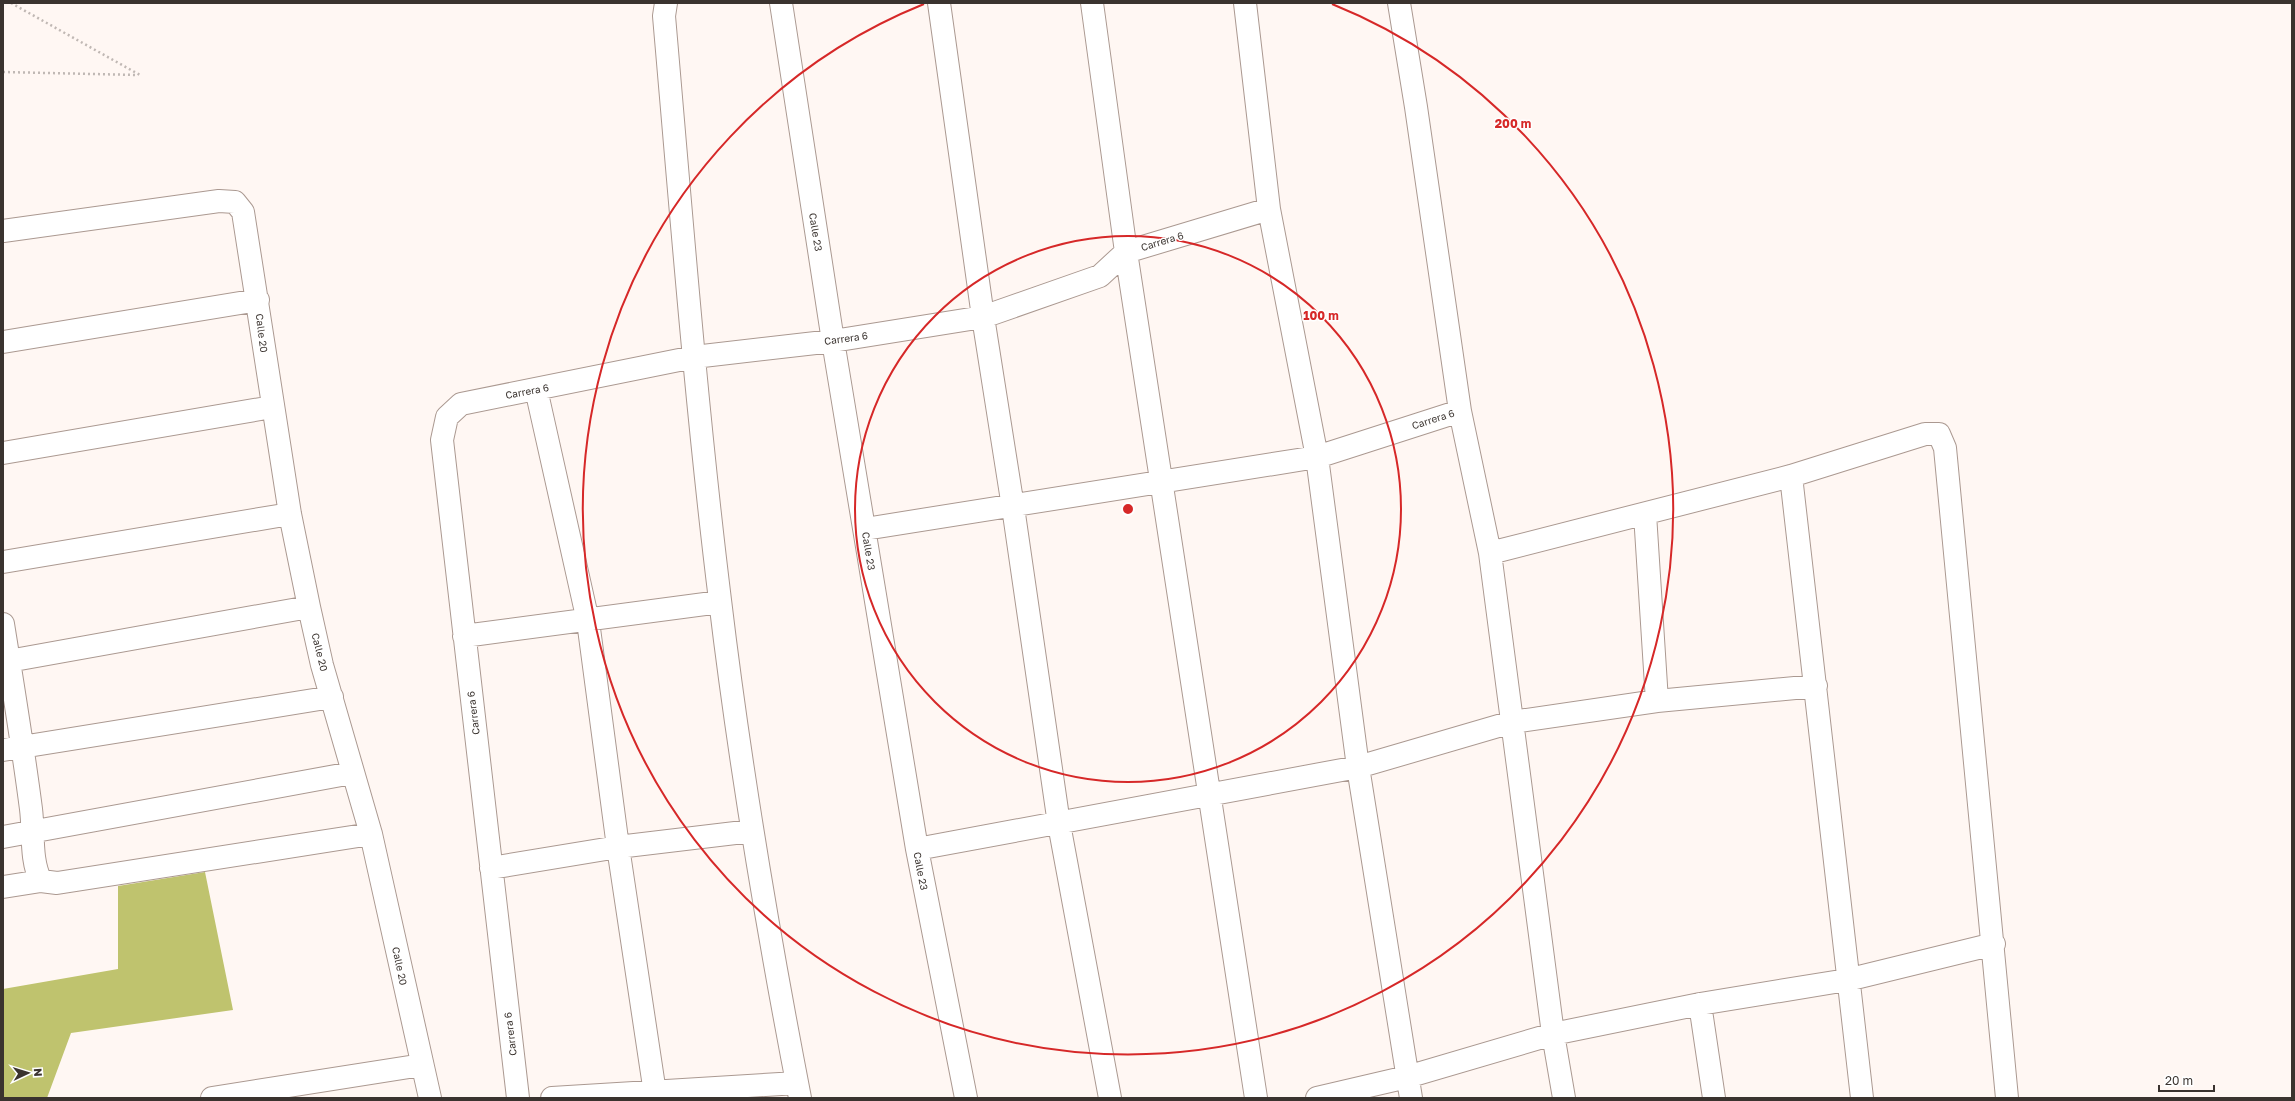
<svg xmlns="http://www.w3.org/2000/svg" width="2295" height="1101" font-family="'Golos Text',sans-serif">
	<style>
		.forest { fill: #bfc36e }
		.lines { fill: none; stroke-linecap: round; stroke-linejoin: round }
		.minor-casing { stroke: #ab9991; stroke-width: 24 }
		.path { stroke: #c0b8b4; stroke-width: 2.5; stroke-dasharray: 2 3; stroke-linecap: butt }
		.minor { stroke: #fff; stroke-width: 22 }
		.ring { fill: none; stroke: #d62828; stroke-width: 2 }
		.labels { text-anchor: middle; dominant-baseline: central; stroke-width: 3; stroke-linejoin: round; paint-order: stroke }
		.street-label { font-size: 10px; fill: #3a332f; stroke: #fff }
		.centre { fill: #d62828; stroke: #fff; stroke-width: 2 }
		.ring-label { font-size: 12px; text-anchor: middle; font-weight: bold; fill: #d62828; stroke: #fff; stroke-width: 3; stroke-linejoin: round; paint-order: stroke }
	</style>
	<rect width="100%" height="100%" fill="#fff7f3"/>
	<path class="forest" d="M205,872L233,1010L71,1033L47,1098H3V989L118,969V886Z"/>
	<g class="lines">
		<g class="minor-casing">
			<path id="minor" d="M666,3L664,16C681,211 696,406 720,600C740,767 768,933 800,1098
				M781,3L833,341L917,849L966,1098
				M939,3L983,317L1013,507L1059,824L1110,1098
				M1092,3L1126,252L1256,1098
				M1245,3L1269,209L1317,457L1358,767L1411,1098
				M1399,3L1416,107L1460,411L1490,553L1553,1034L1564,1098
				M3,231L219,201L235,202L243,212L290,514L309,607L322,665L371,834L430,1098
				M3,342L258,300
				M536,389L588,621L618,847L655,1093
				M3,453L272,407
				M1791,476L1862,1098
				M1645,514L1657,701
				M865,529L1317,457L1460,411
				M1490,553L1791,476L1925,434H1939L1945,448L2007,1098
				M3,562L290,514
				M3,624C13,686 23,747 31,809C34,832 30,860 41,881
				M464,636L720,602
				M3,662L309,607
				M3,750L332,697
				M3,837L352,773
				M917,849L1358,767L1512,722L1657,701L1816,686
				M491,868L618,847L752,831
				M3,887L41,881L57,883L371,834
				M1700,1004L1714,1098
				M212,1098L422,1065
				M518,1098L442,440L447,417L461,404L694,357L833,341L983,317L1100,276L1126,252L1269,209
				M552,1098L797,1083
				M1317,1098L1407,1077L1553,1034L1700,1004L1847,980L1994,944"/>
		</g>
		<path class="path" d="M11,3L140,75
			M3,72L138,75"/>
		<use href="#minor" class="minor"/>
	</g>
	<g class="ring">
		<circle cx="1128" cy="509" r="273"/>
		<path d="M1332 4A545 545 0 1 1 924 4"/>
	</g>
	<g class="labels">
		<g class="street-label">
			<text transform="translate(816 232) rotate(81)">Calle 23</text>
			<text transform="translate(1162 241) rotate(-17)">Carrera 6</text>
			<text transform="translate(262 333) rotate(83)">Calle 20</text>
			<text transform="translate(846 338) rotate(-8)">Carrera 6</text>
			<text transform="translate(527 391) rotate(-11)">Carrera 6</text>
			<text transform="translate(1433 419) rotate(-18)">Carrera 6</text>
			<text transform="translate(869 551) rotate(81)">Calle 23</text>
			<text transform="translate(320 652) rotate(76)">Calle 20</text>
			<text transform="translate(473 713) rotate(-97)">Carrera 6</text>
			<text transform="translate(921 871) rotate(79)">Calle 23</text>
			<text transform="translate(400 966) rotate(78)">Calle 20</text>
			<text transform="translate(510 1034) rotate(-97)">Carrera 6</text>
		</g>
	</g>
	<circle cx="1128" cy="509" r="6" class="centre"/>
	<g class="ring-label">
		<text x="1513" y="128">200 m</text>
		<text x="1321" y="320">100 m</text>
	</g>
	<rect width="2295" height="1101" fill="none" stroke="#3a332f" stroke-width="8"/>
	<g transform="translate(28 1073) rotate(86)" stroke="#ffffff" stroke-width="3" paint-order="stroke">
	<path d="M0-3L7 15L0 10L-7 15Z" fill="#3a332f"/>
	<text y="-6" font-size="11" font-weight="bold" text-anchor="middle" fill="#3a332f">N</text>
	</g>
	<path d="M2159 1085v6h55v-6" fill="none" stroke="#3a332f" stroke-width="2"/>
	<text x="2165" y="1085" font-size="12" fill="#3a332f" stroke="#ffffff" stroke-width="3" paint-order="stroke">20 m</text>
</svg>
